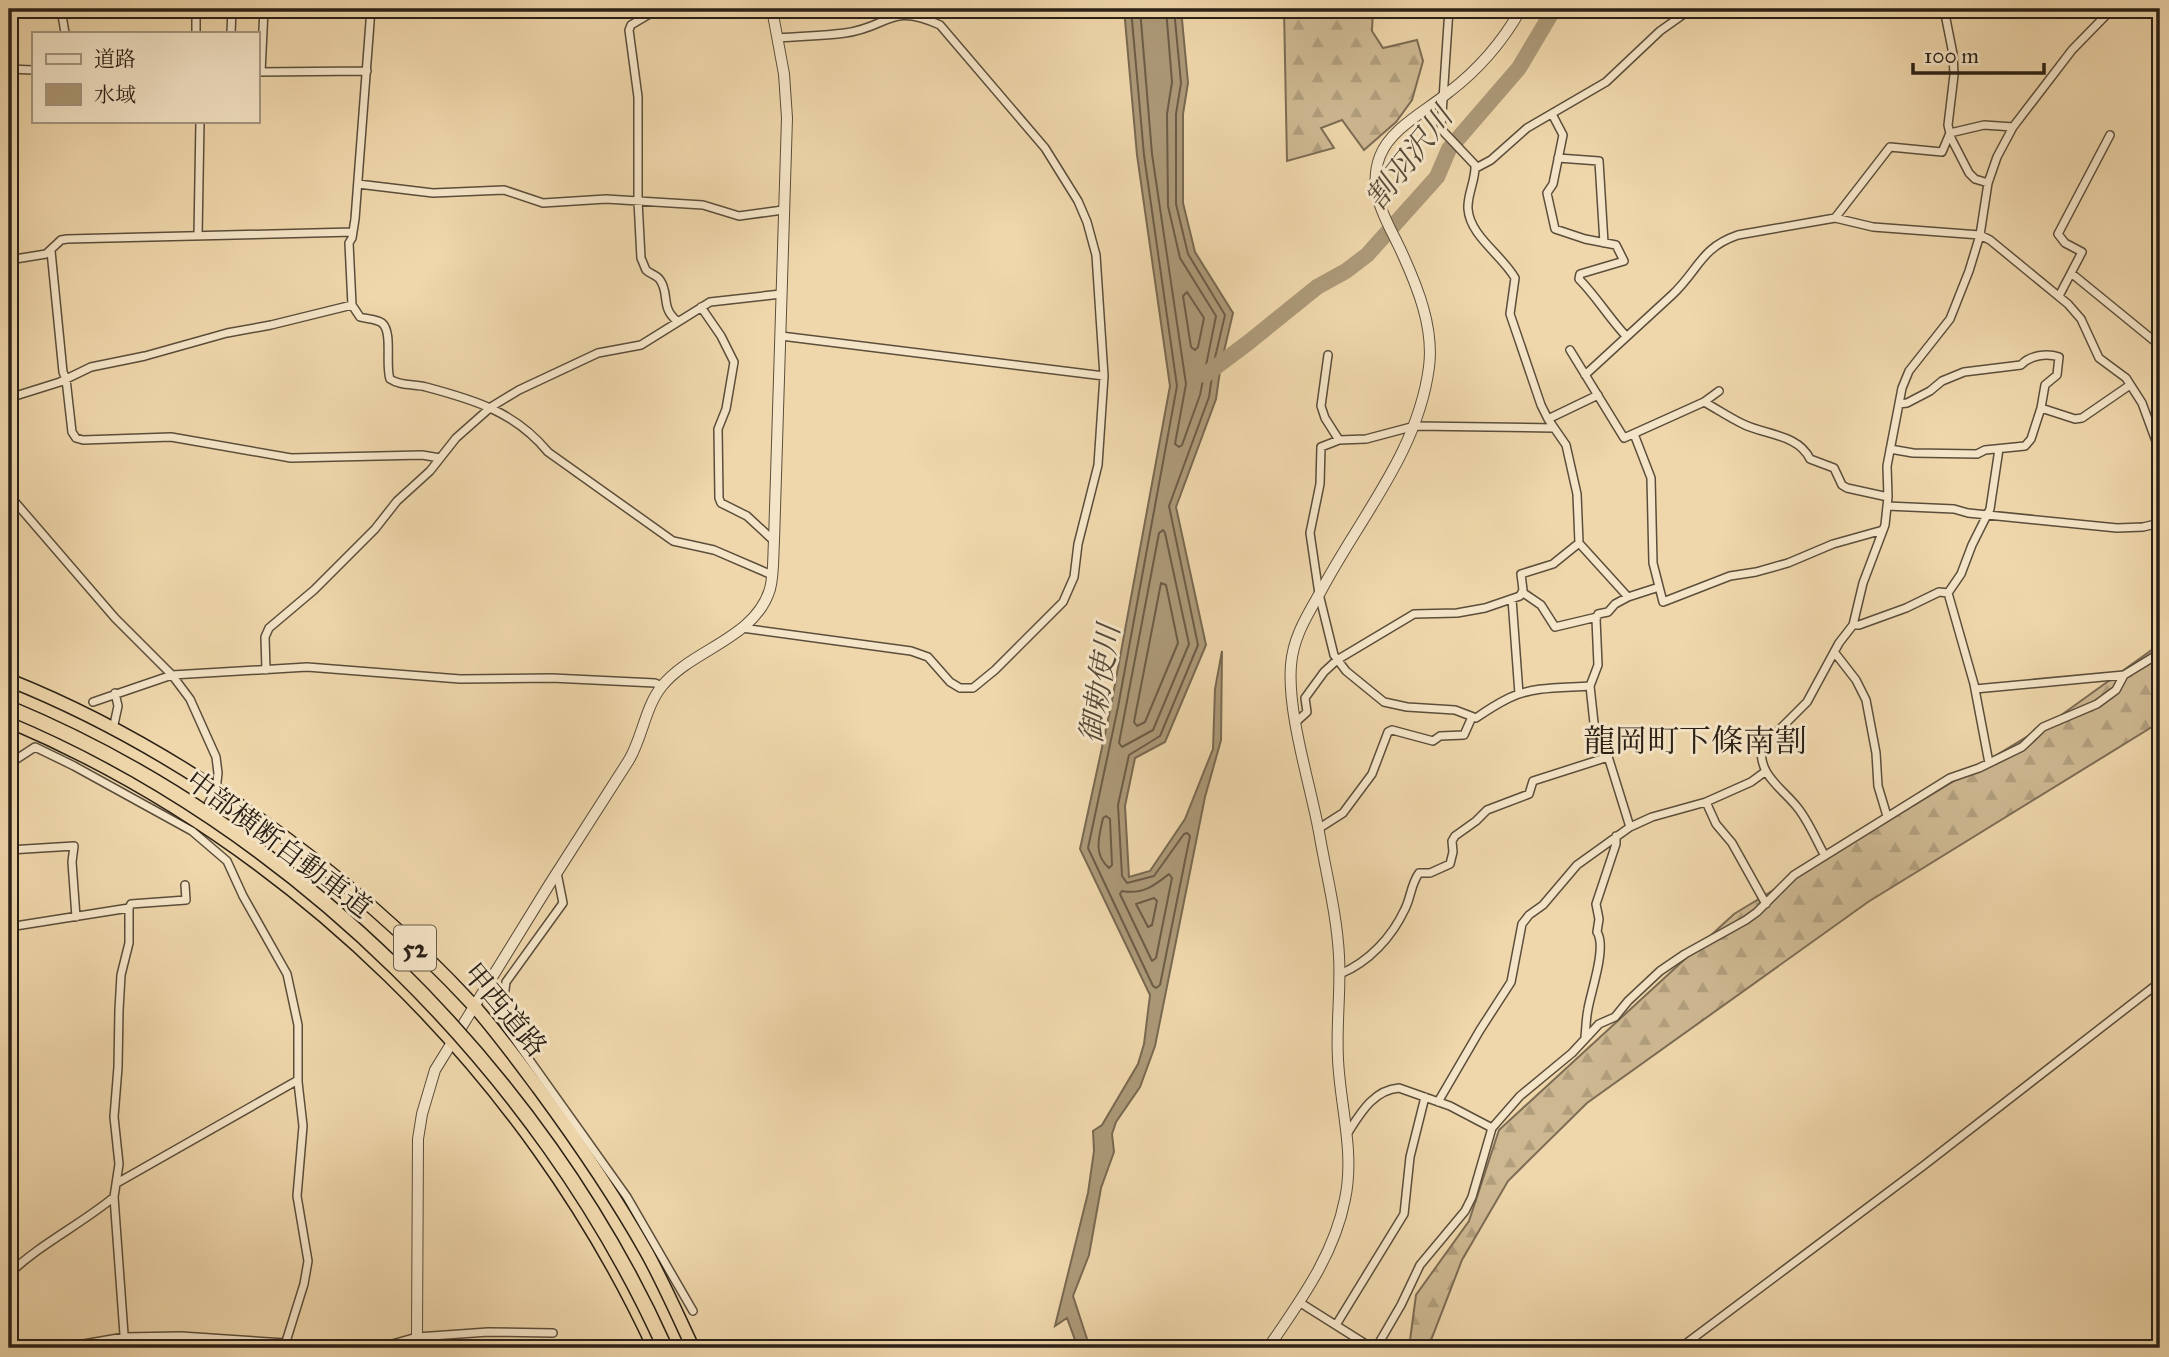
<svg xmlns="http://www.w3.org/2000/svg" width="2169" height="1357" font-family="'IM FELL Great Primer','Noto Serif JP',serif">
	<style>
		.forest { fill: url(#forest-firs); stroke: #7c6c54; stroke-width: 2 }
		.water { fill: #ac9978; stroke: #786951; stroke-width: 2 }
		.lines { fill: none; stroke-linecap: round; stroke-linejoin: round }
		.shore { stroke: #6b5c47; stroke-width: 2 }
		.river { stroke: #ac9978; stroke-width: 16 }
		.minor-casing { stroke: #5b4e3b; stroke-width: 10 }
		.tertiary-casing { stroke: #5b4e3b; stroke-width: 12 }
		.trunk-casing { stroke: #2a2016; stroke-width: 15 }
		.minor { stroke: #f5e5c8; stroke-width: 7 }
		.tertiary { stroke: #f5e5c8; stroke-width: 10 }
		.trunk { stroke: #efd7ab; stroke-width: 12 }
		.motorway-bridge-casing { stroke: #2a2016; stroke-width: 17; stroke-linecap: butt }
		.motorway-bridge { stroke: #efd7ab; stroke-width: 14 }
		.labels { text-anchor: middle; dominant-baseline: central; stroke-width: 6; stroke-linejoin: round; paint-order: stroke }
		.shield { fill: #f5e5c8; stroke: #675b4b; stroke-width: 2 }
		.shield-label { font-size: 26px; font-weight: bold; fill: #2a2016 }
		.street-label { font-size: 28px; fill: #2a2016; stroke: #f5e5c8 }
		.water-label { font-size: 30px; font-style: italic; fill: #584a38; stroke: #f5e5c8 }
		.quarter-label { font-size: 32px; fill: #2a2016; stroke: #f5e5c8 }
	</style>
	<defs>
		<pattern id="forest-firs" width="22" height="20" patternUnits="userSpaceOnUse" patternTransform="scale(1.75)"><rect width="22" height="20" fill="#ceb892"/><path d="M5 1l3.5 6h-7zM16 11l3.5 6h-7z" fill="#b19e7d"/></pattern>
	</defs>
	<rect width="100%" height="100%" fill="#efd7ab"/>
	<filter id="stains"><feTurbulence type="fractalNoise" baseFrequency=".00286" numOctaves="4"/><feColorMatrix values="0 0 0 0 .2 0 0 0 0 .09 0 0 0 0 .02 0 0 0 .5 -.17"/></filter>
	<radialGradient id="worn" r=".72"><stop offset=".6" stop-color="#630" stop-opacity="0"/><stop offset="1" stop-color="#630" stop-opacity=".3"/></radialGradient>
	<path class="forest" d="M1284,9H1373L1372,31L1383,48L1417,40L1423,61L1412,100L1396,122L1364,150L1342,120L1321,128L1334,148L1287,161Z
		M2160,644V722L1868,902L1587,1103L1508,1181L1462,1260L1428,1348H1409L1416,1295L1469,1221L1499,1130L1734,914L2053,721Z"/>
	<path class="water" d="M1124,9H1181L1188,83L1183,114V203L1195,252L1233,313L1221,364L1216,399L1176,507L1206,645L1165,742L1135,758L1125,806L1129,877L1150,871L1185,819L1213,749L1215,689L1222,651L1221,740L1205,797L1155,1046L1140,1087L1116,1122L1112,1134L1114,1152L1101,1188L1089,1255L1073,1296L1090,1348H1078L1067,1318L1055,1326L1088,1193L1094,1151L1093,1131L1102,1125L1138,1064L1144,1044L1150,995L1080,849L1111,706L1170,386L1137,155Z"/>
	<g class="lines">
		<path class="shore" d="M1131,9L1144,155L1177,386L1118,707L1088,848L1153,986L1156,988L1160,985L1190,836L1187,833L1184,834L1154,876L1127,883L1122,876L1118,805L1129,755L1160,736L1198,645L1169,506L1209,397L1214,362L1225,315L1188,254L1176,204V114L1181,83L1174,9
			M1140,9L1152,154L1186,384L1175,444L1179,447L1182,445L1200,395L1216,316L1180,258L1168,206L1167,114L1172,82L1166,9
			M1187,292L1204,318L1198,347L1195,350L1191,347L1183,296Z
			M1163,530L1165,533L1189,644L1153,730L1122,747L1119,743L1159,533Z
			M1161,583L1166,585L1178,643L1145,722L1137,726L1134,722Z
			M1106,816L1110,819L1112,865L1109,868C1093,854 1099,837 1103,818Z
			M1169,874L1172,878L1156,958L1152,961L1120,894L1122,891C1143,895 1155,885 1169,874Z
			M1154,898L1157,901L1152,925L1148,927L1136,904Z"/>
		<path class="river" d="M1205,375L1249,342L1317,287L1346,271L1367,255L1437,177L1449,149L1519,68L1554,9"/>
		<g class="minor-casing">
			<path id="minor" d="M61,9L65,33
				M371,9L355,219L352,238L349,243L352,305L360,317C367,319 377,319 382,323C393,332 385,365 390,379C400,386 414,384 426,387C475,400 515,412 548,452L673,541L714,550L772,575
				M658,9L631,25L629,30L638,97V201L641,258L646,270C650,274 657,275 660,280C670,294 660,307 677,321
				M1449,9L1441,129L1475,165C1476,180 1467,194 1468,209C1470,236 1502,255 1515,278L1510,314L1541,405L1548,419L1566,445L1577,494L1579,543L1628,597
				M1944,9L1953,54L1954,75L1948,125L1951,138L1969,173L1975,179L1988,183
				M196,33V9
				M231,33L232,9
				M9,69L33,70
				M257,72L367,71
				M261,72L264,9
				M1552,114L1563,135L1553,184L1547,193L1555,229L1585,239L1616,245L1624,261L1580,274L1579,279C1596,296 1609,318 1626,336
				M1558,158L1599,161L1604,243
				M1476,168L1491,160L1527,128L1606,82L1660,31L1691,9
				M358,184L433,193L504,190L543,203L606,199L703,205L739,216L783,210
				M1835,218L1873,227L1980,235L1990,240L2068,304L2081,319L2099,358L2126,378L2142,403L2160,452
				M198,236L200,121
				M51,251L63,372L66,379L72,432L76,438L83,440L171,437L291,458L422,455L440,458
				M9,260L46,254L61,240L67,239L353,232
				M2071,273L2158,344
				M2059,296L2082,252L2065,243L2058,234L2110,135
				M701,307L721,336L734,362L726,409L718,429L719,498L721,503L747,516L774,541
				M781,336L1104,376
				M1570,350L1624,438L1704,402L1719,391
				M1328,355L1321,406L1325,418L1339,440
				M1585,375C1614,348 1643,322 1672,295C1699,270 1700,248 1738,235L1835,218L1890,147L1942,152L1950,133L1984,125L2013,127
				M9,398L60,382L91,367L145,356L227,333L271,325L352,305
				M1704,402C1717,409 1730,418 1743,424C1765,435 1798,434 1810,459L1834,468L1842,485L1847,488L1888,497
				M2041,408L2075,419L2082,418L2130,385
				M1548,419L1598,395
				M1554,428L1415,426L1366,439L1339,440L1321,447L1320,484L1310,533L1319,594L1334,655L1346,671L1384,702L1407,707L1455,710L1476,718C1486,711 1497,704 1509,698C1534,686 1563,688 1590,686
				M1634,434L1651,478L1653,563L1663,602L1730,576L1756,572L1788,563L1833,544L1883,530
				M1890,449L1913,453L1977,454L1985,450L2025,446L2031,439L2041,408L2045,385L2057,375L2059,357C2047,353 2030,355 2021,365L1964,372L1942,381L1930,391L1907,403L1899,404
				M9,495L115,618L172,675L190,699L216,757L218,773L216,790L203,813
				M1887,506L1954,509L1968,513L2117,528L2143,527L2160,523
				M1522,592L1541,605L1555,627L1597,617
				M1512,599L1519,694
				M1853,625H1859L1906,608L1939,592L1948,593
				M742,628L911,651L928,657L950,682L960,688H973L995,670L1063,602L1074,577L1078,544L1098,465L1104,376L1096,255L1087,222L1078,201L1045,148L940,25C889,2 890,27 845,33C823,36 801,36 779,38
				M1835,653L1856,680L1866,700L1876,753L1878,786L1887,816
				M266,670L265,637L269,628L314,590L375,529L397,501L430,471L456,438L491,407L519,390L598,353L641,345L710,302L781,294
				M1975,689L2124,675
				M93,702L172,675L307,667L460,679L552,678L655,683L662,686
				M1296,722L1307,712L1305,698L1324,672L1337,660L1414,614L1457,613L1485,608L1520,596L1523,590L1521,574L1553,564L1579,543
				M113,729L118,706L115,693
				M1989,763L1974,684L1948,593L1961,574L1972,545L1990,509L1999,449
				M9,764L35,747L74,766L192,831L227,861L243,896L287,974L298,1025V1082L303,1126L297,1196L308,1261L304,1284L284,1348
				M1706,802L1716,824L1732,843L1766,904
				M1630,827L1606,750L1594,723L1590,686L1598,665L1596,619L1598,614L1608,612L1615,604L1628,597L1659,587
				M1318,829L1343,813L1372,774L1388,732L1392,730L1433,741L1440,736L1464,735L1472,717
				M9,850L74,846L72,862L76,917
				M1825,856C1816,840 1808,820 1797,807C1783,789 1757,774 1762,747L1807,702L1839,643L1853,625L1863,583L1885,525L1888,497L1887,466L1902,388L1909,371L1950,319L1969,271L1980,235L1988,183L1997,157L2013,127L2072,50L2112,9
				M557,873L563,903L506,982L501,1020L627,1197L693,1311
				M9,927L129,908
				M1340,974C1369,962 1392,937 1405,909C1411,897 1411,884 1419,873H1430L1450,864L1453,852L1452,841L1455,836L1476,821L1487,810L1529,794L1533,781L1608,757
				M1585,1037C1586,1028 1586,1018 1588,1009C1591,991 1607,947 1597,932L1599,919L1596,904L1616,844V836
				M1438,1102L1480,1030L1511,982L1522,924L1529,915L1543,905L1577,865L1630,827L1652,817L1706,802L1751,782L1766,771
				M1347,1134C1360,1114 1373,1090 1399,1088L1450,1106L1492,1128
				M117,1183L298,1080
				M9,1274C40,1244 80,1225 114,1197
				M1299,1302L1372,1348
				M1336,1325L1404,1214L1410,1157L1425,1097
				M12,1348L78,1345L124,1337L181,1336L285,1343L299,1348
				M125,1348L114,1197L119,1164L114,1117L118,1067L119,1010L121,975L129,943V908L131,904L186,900L185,885
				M378,1348L417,1337L488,1332L553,1333
				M417,1348V1337
				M1376,1348L1401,1305L1420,1265L1465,1211L1472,1197L1492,1128L1520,1096L1572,1053L1599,1024L1615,1017L1628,1001L1660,971L1685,954L1746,920L1757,912L1794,875L1950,778L1979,768L2022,747L2043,727L2097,704L2116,690L2124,675L2160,653
				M1680,1348L1923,1166L2160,982"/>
		</g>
		<g class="tertiary-casing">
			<path id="tertiary" d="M417,1337L418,1139L422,1114L435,1070L549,885L629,760C643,736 645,707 662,686C692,649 755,639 770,589C774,574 773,556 774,541L787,118L784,74L772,9
				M1268,1348C1300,1301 1334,1256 1345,1199C1355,1152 1340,1106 1338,1059C1336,1025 1341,990 1339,956C1337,915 1326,873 1319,832C1310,783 1287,713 1291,665C1293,637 1308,614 1321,591C1360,517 1418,452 1429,367C1434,328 1418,288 1402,253C1388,222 1366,193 1380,156C1391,128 1426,111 1449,92C1478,70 1503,41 1521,9"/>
		</g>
		<g class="trunk-casing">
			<path id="trunk" d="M9,680C177,747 351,873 474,1006C497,1032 518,1061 539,1089C578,1142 615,1196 647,1253C664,1284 678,1316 693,1348
				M9,721C290,841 526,1071 654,1348"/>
		</g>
		<use href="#minor" class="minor"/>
		<use href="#tertiary" class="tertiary"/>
		<use href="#trunk" class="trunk"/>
		<g class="motorway-bridge-casing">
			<path id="motorway-bridge" d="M9,708C290,824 541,1071 665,1348"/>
		</g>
		<use href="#motorway-bridge" class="motorway-bridge"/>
	</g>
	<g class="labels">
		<rect class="shield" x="394" y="925.5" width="42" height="45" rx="5"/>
		<g class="shield-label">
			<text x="415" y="948">52</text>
		</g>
		<g class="street-label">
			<text transform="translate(279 844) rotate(37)">中部横断自動車道</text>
			<text transform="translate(505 1010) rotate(50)">甲西道路</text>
		</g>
		<g class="water-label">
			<text transform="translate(1409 158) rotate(-52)">割羽沢川</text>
			<text transform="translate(1100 684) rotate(-81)">御勅使川</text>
		</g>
		<g class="quarter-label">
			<text x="1695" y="741">龍岡町下條南割</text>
		</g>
	</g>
	<rect width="2169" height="1357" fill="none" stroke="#efd7ab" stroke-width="35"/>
	<rect x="10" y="10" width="2148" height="1336" fill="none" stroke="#2a2016" stroke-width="3.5"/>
	<rect x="18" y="18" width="2134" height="1322" fill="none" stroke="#2a2016" stroke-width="2"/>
	<rect x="32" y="32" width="228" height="91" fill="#f5e5c8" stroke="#a49681" stroke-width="2"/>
	<rect x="46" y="54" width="35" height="10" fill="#f5e5c8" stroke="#a49681" stroke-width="2"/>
	<text x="94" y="66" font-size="21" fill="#2a2016">道路</text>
	<rect x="46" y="84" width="35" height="21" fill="#ac9978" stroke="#a49681" stroke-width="2"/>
	<text x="94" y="102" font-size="21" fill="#2a2016">水域</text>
	<path d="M1913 63v10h131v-10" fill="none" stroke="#2a2016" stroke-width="3.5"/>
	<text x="1924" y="63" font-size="21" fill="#2a2016" stroke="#f5e5c8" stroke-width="5" paint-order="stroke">100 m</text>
	<rect width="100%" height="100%" filter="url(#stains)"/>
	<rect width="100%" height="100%" fill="url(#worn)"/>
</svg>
